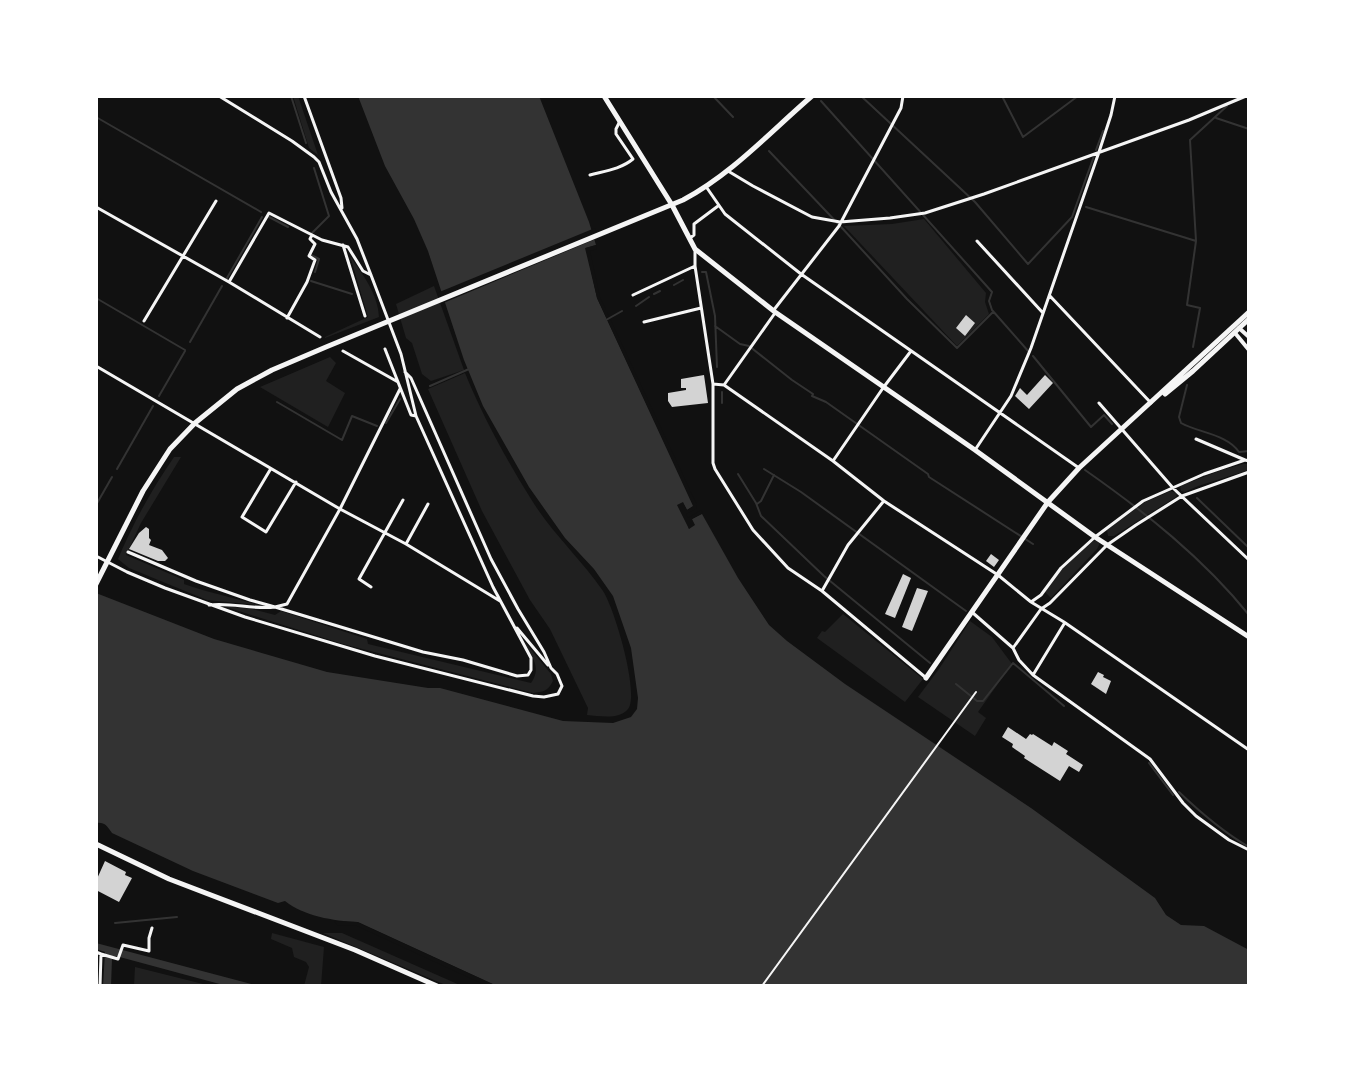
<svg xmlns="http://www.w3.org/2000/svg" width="1345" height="1082" font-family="'PT Sans Narrow',sans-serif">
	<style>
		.green { fill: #202020 }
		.water { fill: #333 }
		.pier { fill: #111 }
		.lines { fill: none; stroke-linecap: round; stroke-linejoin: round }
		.stream { stroke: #333; stroke-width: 2 }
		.building { fill: #d3d3d3 }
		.pedestrian { stroke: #f5f5f5; stroke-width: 2 }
		.minor { stroke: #f5f5f5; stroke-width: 3 }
		.tertiary { stroke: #f5f5f5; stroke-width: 4 }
		.secondary { stroke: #f5f5f5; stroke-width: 5 }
		.primary { stroke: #f5f5f5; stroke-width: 5 }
		.trunk { stroke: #f5f5f5; stroke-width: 5 }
	</style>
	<rect width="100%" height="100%" fill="#111"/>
	<path class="green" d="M293,96H298L318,155L309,148Z
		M924,219L986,293L985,302L989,314L957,346L844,226L892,224Z
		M350,256C363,275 378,294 379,317L325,338V337L368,317Z
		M434,286L464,370L431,381L422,374L412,343L406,338L396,304Z
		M330,357L336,363L326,381L345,393L328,427L260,387Z
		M465,373C483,417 506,459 531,499C551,532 581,559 603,591C614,607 640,694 628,709C619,720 600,716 587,715L588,708L550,629L530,600L482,511L428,389Z
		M174,457H181L141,523L126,555L184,580V584C208,593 233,597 258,605L207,600L129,568L118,559C133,523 152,489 174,457Z
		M1243,464H1249V470L1198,486L1185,492L1181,491L1180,486L1222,470Z
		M1171,491L1177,493L1176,497L1114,536H1108L1107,530L1145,502Z
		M1096,540L1100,543L1097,549L1051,598L1044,591C1058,573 1075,550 1096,540Z
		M223,606L252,609L275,615L281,611L367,639L368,644L531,683C542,667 532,658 524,641L551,674L553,681C548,691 543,692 533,693L343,644Z
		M843,614L923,679L905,702L817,638L822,631L825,632Z
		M970,621L992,637L1012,664L978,712L986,718L975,736L918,697L939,669Z
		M272,933L324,947L321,986H304L309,967L306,962L294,957L292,948L271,939Z
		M323,933H342L462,986H448Z
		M135,967L211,986H134Z"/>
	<path class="water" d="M358,96H539L589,222L596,245L586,248L597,298L694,506L687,510L683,503L689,529L692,519L702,514L738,578L769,625L787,641L845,684L1031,808L1155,898L1166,915L1181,925L1204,926L1249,950V986H497L358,922C333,921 304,916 285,901L278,903L193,871L112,833C107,826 105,822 96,823V593L214,639L327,672L428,688H440L563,721L613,723L631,717L637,709L638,698L631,648L613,596L594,569L565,538L529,487L483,406L464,360L428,251L414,219L385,166Z
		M96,943L259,986H227L116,956H113L112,959L111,986H103L105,952L96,949Z"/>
	<path class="pier" d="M595,228L598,238L441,304L437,293Z
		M596,245L597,249L590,251L600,297L697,505L696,509L686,514L688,518L701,510L703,513L692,519L695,525L689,529L677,505L683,502L687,510L693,506L597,298L585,248Z
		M334,921L357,922L497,986H487L357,926L337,925Z"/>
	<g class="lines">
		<path class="stream" d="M291,96L306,143
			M713,96L733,117
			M861,96L975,202L1028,264L1072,217L1094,156
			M1002,96L1023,137L1078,96
			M821,101L992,292L989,301L992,310L1029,352
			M96,117L261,212
			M1216,118L1249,129
			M1096,150L1103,131
			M769,151L842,228L907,299L957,348L993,312
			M1086,207L1196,241
			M269,217L288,227
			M312,233L329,216L314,168
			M311,255L319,259L315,272
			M702,272H706L715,316L717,367
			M227,278L262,217
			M311,281L352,294
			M674,285L683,280
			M654,294L660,291
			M96,298L185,350
			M636,306L649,297
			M606,320L622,311
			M715,326L740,344L749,346L792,380L813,394L812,396L826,402L928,474L929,477L1033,544
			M190,342L222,286
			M1193,347L1200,308L1187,305L1196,241L1190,140L1227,106
			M1033,356L1091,427L1104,415L1112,424
			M1187,385L1179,417L1181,423C1199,433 1227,434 1239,452L1249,451
			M430,386L469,369
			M722,392V403
			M159,396L185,351
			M277,402L342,440L352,416L377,426
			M386,423L400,399
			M117,469L153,406
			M764,469L801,492L966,611
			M1085,470C1145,512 1203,558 1249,615
			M738,474L756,503L761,516L824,576L930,663
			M1197,498L1249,548
			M757,504L761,501L774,475
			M96,505L112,477
			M956,684L977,701H983L1013,663L1064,706
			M1149,763L1173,795
			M1179,792C1201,813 1223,832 1249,847
			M115,923L177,917"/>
	</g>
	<path class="building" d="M966,315L975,323L965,336L956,328Z
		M704,375L708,403L672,407L668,401V393L686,390V388H681V379Z
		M1045,375L1053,383L1029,409L1015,396L1020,388L1027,395Z
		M146,527L149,529V538L151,540L149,545L162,550L168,558L165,561H158L129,549L139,533Z
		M991,554L999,560L994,567L986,561Z
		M903,574L911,578L895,618L885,614Z
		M917,588L928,591L912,631L902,627Z
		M1098,672L1104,675L1103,677L1111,681L1106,694L1091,684Z
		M1008,727L1026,739L1030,734L1032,735L1033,734L1052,746L1054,742L1068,751L1066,754L1083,765L1079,772L1069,766L1060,781L1024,758L1025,756L1012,747L1013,744L1002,737Z
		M105,861L126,872L125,875L132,878L119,902L96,890V881Z"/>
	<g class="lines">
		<path class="pedestrian" d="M762,986L976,692"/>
		<path class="minor" d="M304,96L341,198L342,208
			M728,171L753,186L812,217L840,222L890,218L925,213L984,194L1189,120L1246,96
			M590,175C605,171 621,169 633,159L616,134V129L620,121
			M707,188L725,214L801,274L1079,468
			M96,207L229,282L320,337
			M690,238L694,235V224L718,206
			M977,241L1043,313
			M343,245L365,316
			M695,249V266L713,384V463L715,469L753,530L788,568L822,591L925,677
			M229,282L269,213L322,240L348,247L363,271L371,275
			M633,295L695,266
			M1050,296L1151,403
			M773,311L839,226L901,108L903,96
			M287,318L307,282L315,260L309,256L315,244L310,239L312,235
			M144,321L216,201
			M644,322L701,308
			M385,349L411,415L416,416
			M343,351L398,382
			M96,366L340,509L406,544L500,601
			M713,384L724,385L833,461L884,501L998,575L1031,602L1064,622L1249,750
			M724,385L775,313
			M1099,403L1173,488L1249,560
			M1196,439L1245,460
			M975,450L1011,396L1031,348L1099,152L1111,115L1115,96
			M833,461L883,388L911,351
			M270,470L242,517L266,532L296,482
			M406,544L428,504
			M128,552L196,581L250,600L275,607L287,604L340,509L400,389
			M96,556L127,572L165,588L245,617L375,656L533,696L544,697L558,694L562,686L557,674L551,668L544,652L518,609L491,559L411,378L405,372
			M371,587L359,579L403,500
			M822,591L848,545L883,502
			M1031,602L1041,595L1061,568L1095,537L1143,501L1204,474L1245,460L1249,461
			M209,605C231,602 253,610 275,607L423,652L463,660L517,676L528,675L531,670V658L493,587L416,416L401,354L371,275L357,239L331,192L319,162L314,157L292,141L219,96
			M973,613L1013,648L1019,660L1033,675L1150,759L1183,803L1196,816L1229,840L1249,850
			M517,628L548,665
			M1013,648L1041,609L1050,603L1107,545L1136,525L1182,496L1249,472
			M1033,675L1064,624
			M96,952L101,954L100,986
			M101,954L118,959L123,945L149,951V938L152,928"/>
		<path class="tertiary" d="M1239,328L1249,337
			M1235,333L1249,350"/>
		<path class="secondary" d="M672,205L695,249L775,312L975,450L1095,537L1249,637
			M1165,394L1193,371L1249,319
			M926,678L1048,502L1079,468L1249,312"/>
		<path class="primary" d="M604,96L672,205"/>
		<path class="trunk" d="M96,584L143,491L170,449L195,423L237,389L272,370L326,347L683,200C732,174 770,132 812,96
			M96,844L169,879L355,950L437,986"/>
	</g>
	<rect width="1345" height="1082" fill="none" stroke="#ffffff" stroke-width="196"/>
</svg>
